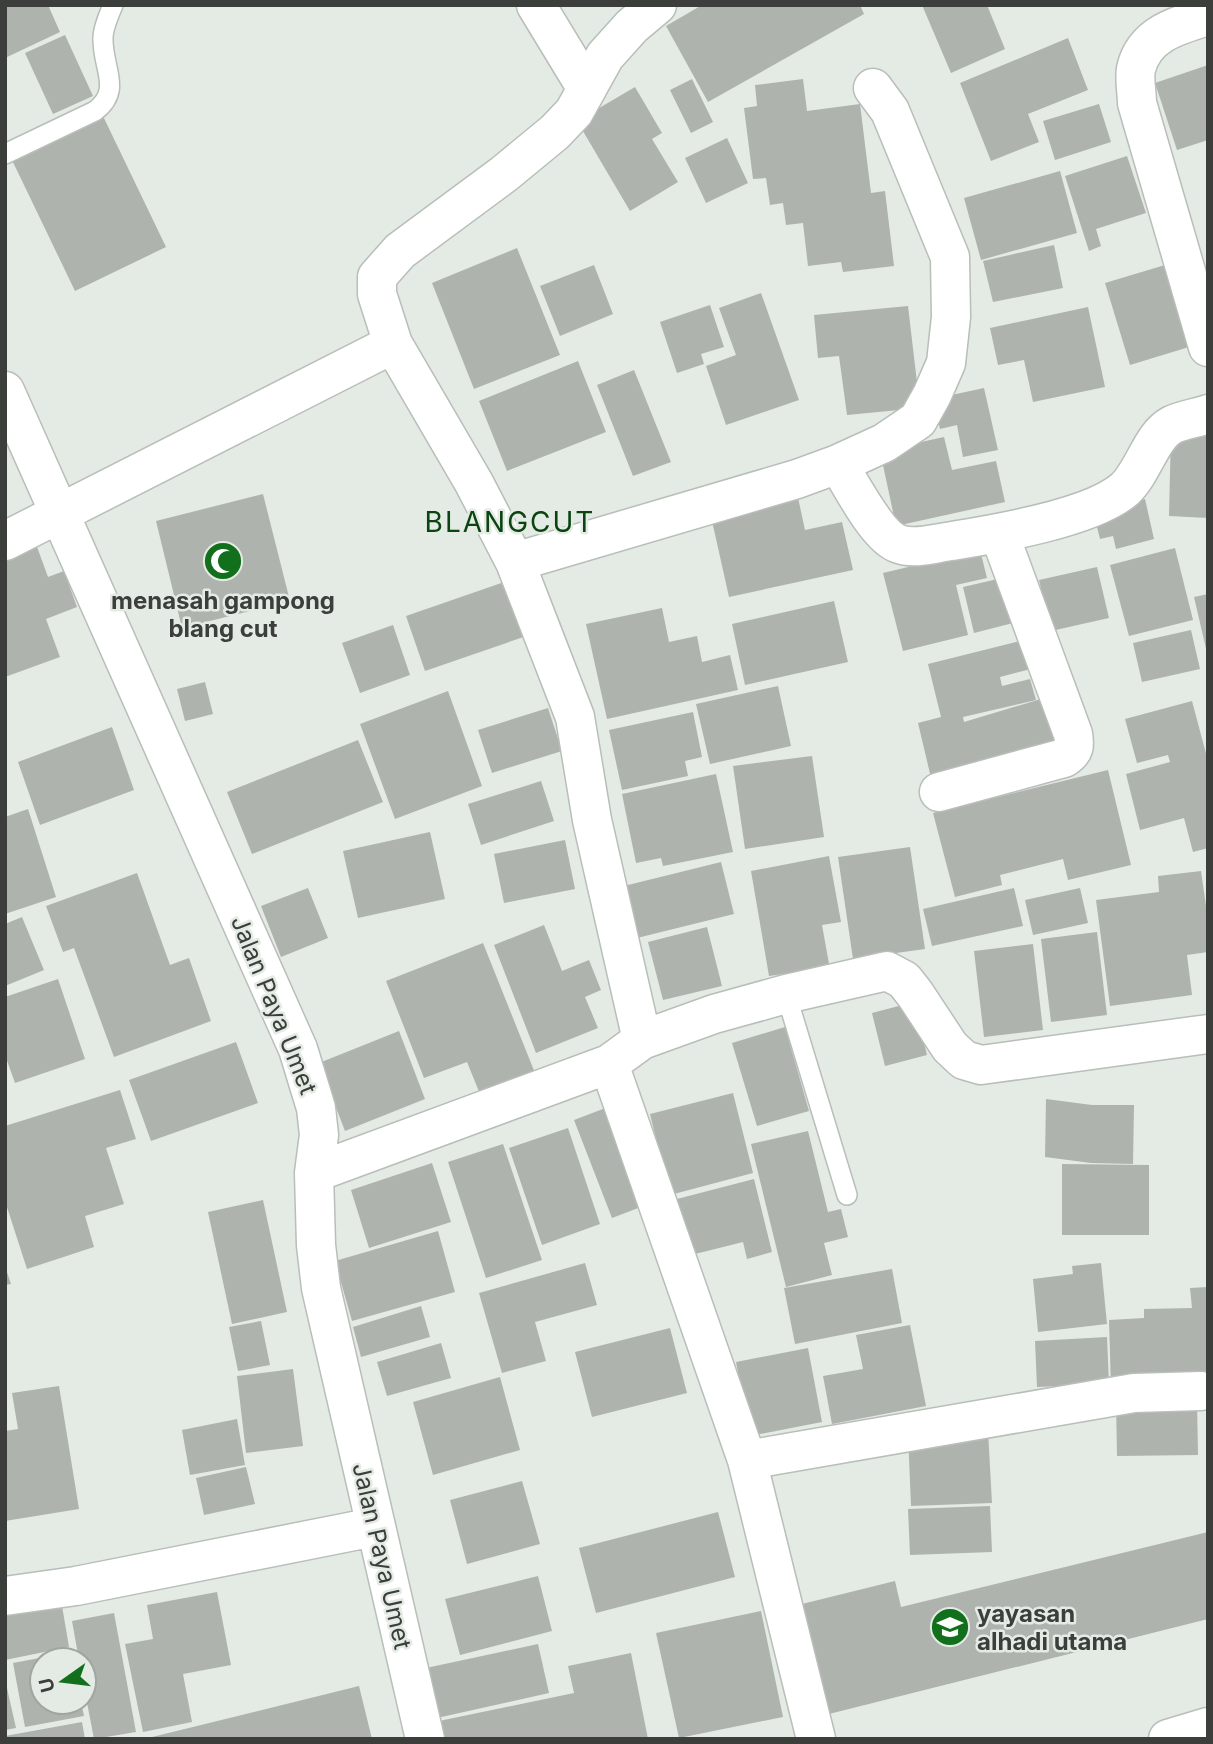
<svg xmlns="http://www.w3.org/2000/svg" width="1213" height="1744" font-family="Inter,sans-serif">
	<style>
		.building { fill: #aeb4ad }
		.lines { fill: none; stroke-linecap: round; stroke-linejoin: round }
		.lane-casing { stroke: #b8beb8; stroke-width: 22 }
		.street-casing { stroke: #b8beb8; stroke-width: 41 }
		.highway-casing { stroke: #b8beb8; stroke-width: 41 }
		.lane { stroke: #fff; stroke-width: 19 }
		.street { stroke: #fff; stroke-width: 38 }
		.highway { stroke: #fff; stroke-width: 38 }
		.labels { text-anchor: middle; dominant-baseline: central; stroke-width: 5; stroke-linejoin: round; paint-order: stroke }
		.poi-label { font-size: 24px; font-weight: bold; fill: #3b3e3b; stroke: #e4eae4 }
		.street-label { font-size: 24px; fill: #3b3e3b; stroke: #e4eae4 }
		.quarter-label { font-size: 28px; letter-spacing: 2px; fill: #0a4410; stroke: #e4eae4 }
	</style>
	<rect width="100%" height="100%" fill="#e4eae4"/>
	<path class="building" d="M12,5H48L60,32L5,58V8Z
		M702,5H860L864,14L708,102L666,26Z
		M922,5H987L1005,49L951,73Z
		M65,35L93,96L53,114L25,53Z
		M1068,38L1088,90L1028,114L1039,142L991,161L960,83Z
		M1208,65V140L1177,150L1155,83Z
		M692,79L713,122L691,133L670,90Z
		M803,79L807,111L860,104L871,193L885,191L894,266L843,272L841,262L808,266L803,223L786,225L783,203L770,205L766,178L753,179L744,108L757,106L755,85Z
		M635,87L662,133L652,139L678,182L630,211L577,121Z
		M1099,104L1111,142L1055,160L1043,121Z
		M102,114L166,247L75,291L11,158Z
		M727,138L748,183L706,203L685,158Z
		M1127,156L1146,213L1096,229L1101,246L1089,251L1065,176Z
		M1060,171L1077,233L981,260L964,198Z
		M1054,245L1063,288L993,302L983,261Z
		M517,248L560,355L474,389L432,283Z
		M594,265L613,314L560,336L540,286Z
		M1165,265L1189,347L1130,365L1105,283Z
		M761,293L799,400L726,425L706,366L736,355L719,308Z
		M710,305L724,347L701,354L704,364L677,373L660,322Z
		M908,306L920,408L847,415L839,356L818,358L814,315Z
		M1088,307L1105,387L1033,402L1024,360L998,365L990,328Z
		M578,361L606,432L507,471L479,401Z
		M634,370L671,462L633,476L597,385Z
		M984,388L998,450L963,457L957,425L940,429L933,399Z
		M1171,431L1208,432V518L1169,516Z
		M944,437L952,470L996,461L1005,502L896,526L880,451Z
		M797,493L805,530L842,522L853,570L729,597L710,512Z
		M263,494L290,601L182,628L156,521Z
		M1145,499L1154,539L1116,549L1113,536L1100,539L1093,511Z
		M36,544L48,577L64,571L77,607L46,619L60,657L5,677V555Z
		M1175,548L1193,620L1129,636L1110,565Z
		M980,550L987,578L956,585L968,635L903,651L883,573Z
		M1097,567L1109,618L1051,631L1039,580Z
		M516,578L535,633L425,671L406,616Z
		M1002,578L1013,623L974,633L963,587Z
		M1208,594V653H1207L1194,597Z
		M834,601L848,662L745,685L732,624Z
		M662,608L669,642L697,636L702,662L730,655L738,690L607,719L586,624Z
		M393,625L410,675L360,693L342,643Z
		M1191,630L1200,669L1142,682L1133,643Z
		M1024,640L1031,669L1000,677L1002,686L1030,679L1036,700L963,717L964,722L1054,695L1067,745L932,782L918,723L941,717L928,664Z
		M205,682L213,714L185,721L177,689Z
		M778,686L791,746L710,764L696,704Z
		M448,691L482,786L395,819L360,724Z
		M1192,701L1208,761V848L1193,852L1184,818L1140,830L1126,774L1170,762L1168,755L1137,763L1125,719Z
		M548,708L562,751L492,773L478,730Z
		M693,712L702,757L685,761L688,776L622,790L609,730Z
		M112,727L134,790L40,825L18,762Z
		M358,740L383,802L252,854L227,792Z
		M812,756L824,837L745,849L733,766Z
		M1108,770L1131,865L1068,880L1063,859L1000,875L1002,885L955,897L933,813Z
		M716,774L733,852L663,866L661,858L636,863L622,794Z
		M541,781L554,821L481,845L468,804Z
		M28,809L56,897L5,914V817Z
		M430,832L445,899L358,918L343,851Z
		M565,840L575,889L504,903L494,854Z
		M910,847L925,949L853,959L838,857Z
		M829,856L841,922L822,925L831,975L792,983L790,973L769,976L751,871Z
		M721,862L734,914L637,938L624,886Z
		M1201,871L1208,920V952L1187,955L1192,995L1110,1006L1096,900L1159,892L1158,876Z
		M137,873L170,965L189,958L211,1021L114,1057L74,948L63,952L46,906Z
		M308,888L328,938L281,957L261,906Z
		M1014,888L1023,926L932,946L923,909Z
		M1080,888L1088,923L1033,935L1025,900Z
		M22,917L44,970L5,986V924Z
		M544,925L562,971L589,960L601,990L585,997L598,1028L536,1053L494,945Z
		M707,927L722,986L663,1000L648,942Z
		M1097,932L1107,1015L1051,1022L1041,939Z
		M483,943L535,1073L480,1094L467,1062L424,1078L386,981Z
		M1033,944L1043,1030L984,1037L974,951Z
		M58,979L85,1059L15,1083L5,1055V997Z
		M914,1002L927,1055L885,1066L872,1013Z
		M785,1027L809,1111L757,1126L732,1043Z
		M399,1031L425,1099L345,1131L319,1063Z
		M236,1042L258,1103L151,1141L129,1080Z
		M120,1090L136,1139L106,1148L124,1204L85,1216L94,1247L27,1269L5,1201V1126Z
		M733,1093L753,1173L670,1195L650,1114Z
		M1046,1099L1092,1105H1134L1133,1164L1091,1163L1045,1157Z
		M616,1104L654,1202L612,1218L574,1120Z
		M568,1128L600,1224L542,1245L509,1148Z
		M808,1131L828,1212L841,1209L848,1237L824,1243L832,1275L786,1287L751,1144Z
		M503,1144L542,1260L486,1278L448,1162Z
		M432,1163L451,1222L369,1248L351,1190Z
		M1062,1164L1149,1165V1235H1062Z
		M754,1179L772,1252L747,1259L743,1242L691,1255L677,1199Z
		M263,1200L287,1312L232,1324L208,1212Z
		M438,1231L455,1292L352,1321L335,1261Z
		M585,1263L597,1305L535,1322L546,1361L502,1373L479,1293Z
		M1101,1263L1107,1324L1038,1332L1033,1279L1073,1274L1072,1266Z
		M5,1266L11,1284L5,1285Z
		M892,1269L902,1323L795,1344L784,1288Z
		M1208,1287V1374L1111,1389L1109,1320L1144,1318V1309L1192,1308L1190,1288Z
		M421,1306L430,1337L361,1357L353,1327Z
		M261,1321L270,1365L238,1371L229,1327Z
		M910,1325L926,1406L832,1424L823,1376L863,1369L856,1335Z
		M670,1328L687,1393L592,1417L575,1352Z
		M1107,1337L1109,1384L1037,1387L1035,1341Z
		M441,1343L451,1378L387,1396L377,1362Z
		M808,1348L822,1422L750,1436L736,1362Z
		M293,1369L303,1446L246,1453L237,1376Z
		M500,1377L520,1450L433,1475L413,1402Z
		M59,1386L79,1509L5,1521V1431L18,1429L12,1393Z
		M1197,1401L1198,1455L1117,1456L1116,1402Z
		M237,1419L245,1465L190,1475L182,1430Z
		M988,1431L992,1503L911,1506L908,1434Z
		M246,1467L255,1504L204,1515L196,1478Z
		M522,1481L540,1544L467,1564L450,1500Z
		M990,1506L992,1552L910,1555L908,1509Z
		M718,1512L735,1577L596,1613L579,1548Z
		M1208,1532V1619L825,1715L798,1605L895,1581L901,1607Z
		M538,1576L552,1631L460,1655L445,1599Z
		M217,1592L231,1665L183,1674L192,1722L143,1732L125,1644L153,1639L147,1605Z
		M60,1594L69,1647L5,1660V1604Z
		M761,1611L783,1717L679,1738L656,1633Z
		M114,1613L136,1732L94,1739L84,1687V1660H79L72,1621Z
		M538,1644L549,1693L437,1718L426,1668Z
		M71,1652L73,1660H42V1702H81L84,1716L25,1727L13,1663Z
		M631,1653L648,1739H443L439,1721L574,1693L568,1666Z
		M5,1679L16,1728L5,1730Z
		M359,1686L372,1739H148V1738Z
		M82,1722L85,1739H5V1736Z"/>
	<g class="lines">
		<g class="lane-casing">
			<path id="lane" d="M5,154L95,111C123,90 102,68 103,38C103,27 109,15 113,5
				M786,994L847,1195"/>
		</g>
		<g class="street-casing">
			<path id="street" d="M536,5L587,89
				M1208,16C1178,25 1144,34 1136,69C1134,79 1137,93 1137,103L1208,347
				M5,391L298,1049L316,1108L319,1135L314,1173L316,1245L321,1288L425,1739
				M838,464L884,443L918,420L932,395L946,363L951,317L950,257L890,111L873,88
				M5,541L393,344
				M515,562L797,479L838,464C851,484 877,537 899,544C915,550 935,543 952,541C996,534 1092,518 1125,489C1144,471 1151,436 1172,425C1182,420 1197,418 1208,414
				M939,792L1064,758C1075,751 1075,746 1073,734L999,533
				M642,1040L592,820L575,717L515,562L474,483L393,344L377,294V277L400,251L504,174L555,132L574,112L605,56L632,26L657,5
				M609,1064L747,1460L816,1739
				M314,1173L609,1064L642,1040L714,1014L786,994L887,971L904,980L915,994L950,1047L964,1060L981,1065L1208,1034
				M747,1460L1134,1393L1201,1391
				M5,1596L76,1586L374,1527"/>
		</g>
		<g class="highway-casing">
			<path id="highway" d="M1168,1739L1208,1727"/>
		</g>
		<use href="#lane" class="lane"/>
		<use href="#street" class="street"/>
		<use href="#highway" class="highway"/>
	</g>
	<defs>
		<g id="mosque-disc" transform="scale(2.0125)"><circle r="9.5" fill="#12701d" stroke="#e4eae4"/><path d="M3.5-4.9A6 6 0 1 0 3.5 4.9A5 5 0 1 1 3.5-4.9Z" fill="#fff"/></g>
		<g id="school-disc" transform="scale(2.0125)"><circle r="9.5" fill="#12701d" stroke="#e4eae4"/><path d="M0-5L7-2L0 1L-7-2ZM-4 1L0 2.5L4 1V4Q0 6-4 4Z" fill="#fff"/></g>
	</defs>
	<g fill-rule="evenodd">
		<use href="#mosque-disc" x="223" y="561"/>
		<use href="#school-disc" x="950" y="1627"/>
	</g>
	<g class="labels">
		<g class="poi-label">
			<text x="223" y="600">menasah gampong<tspan x="223" dy="28">blang cut</tspan></text>
			<text x="977" y="1613" text-anchor="start">yayasan<tspan x="977" dy="28">alhadi utama</tspan></text>
		</g>
		<g class="street-label">
			<text transform="translate(274 1005) rotate(68)">Jalan Paya Umet</text>
			<text transform="translate(382 1556) rotate(77)">Jalan Paya Umet</text>
		</g>
		<g class="quarter-label">
			<text x="510" y="522">BLANGCUT</text>
		</g>
	</g>
	<rect width="1213" height="1744" fill="none" stroke="#3b3e3b" stroke-width="14"/>
	<g transform="translate(63 1681) rotate(256)"><circle r="33" fill="#e4eae4" stroke="#a0a5a0" stroke-width="2"/>
	<path d="M0-5L12 26L0 18L-12 26Z" fill="#12701d"/>
	<text y="-10" font-size="19" font-weight="bold" text-anchor="middle" fill="#3b3e3b">U</text>
	</g>
</svg>
